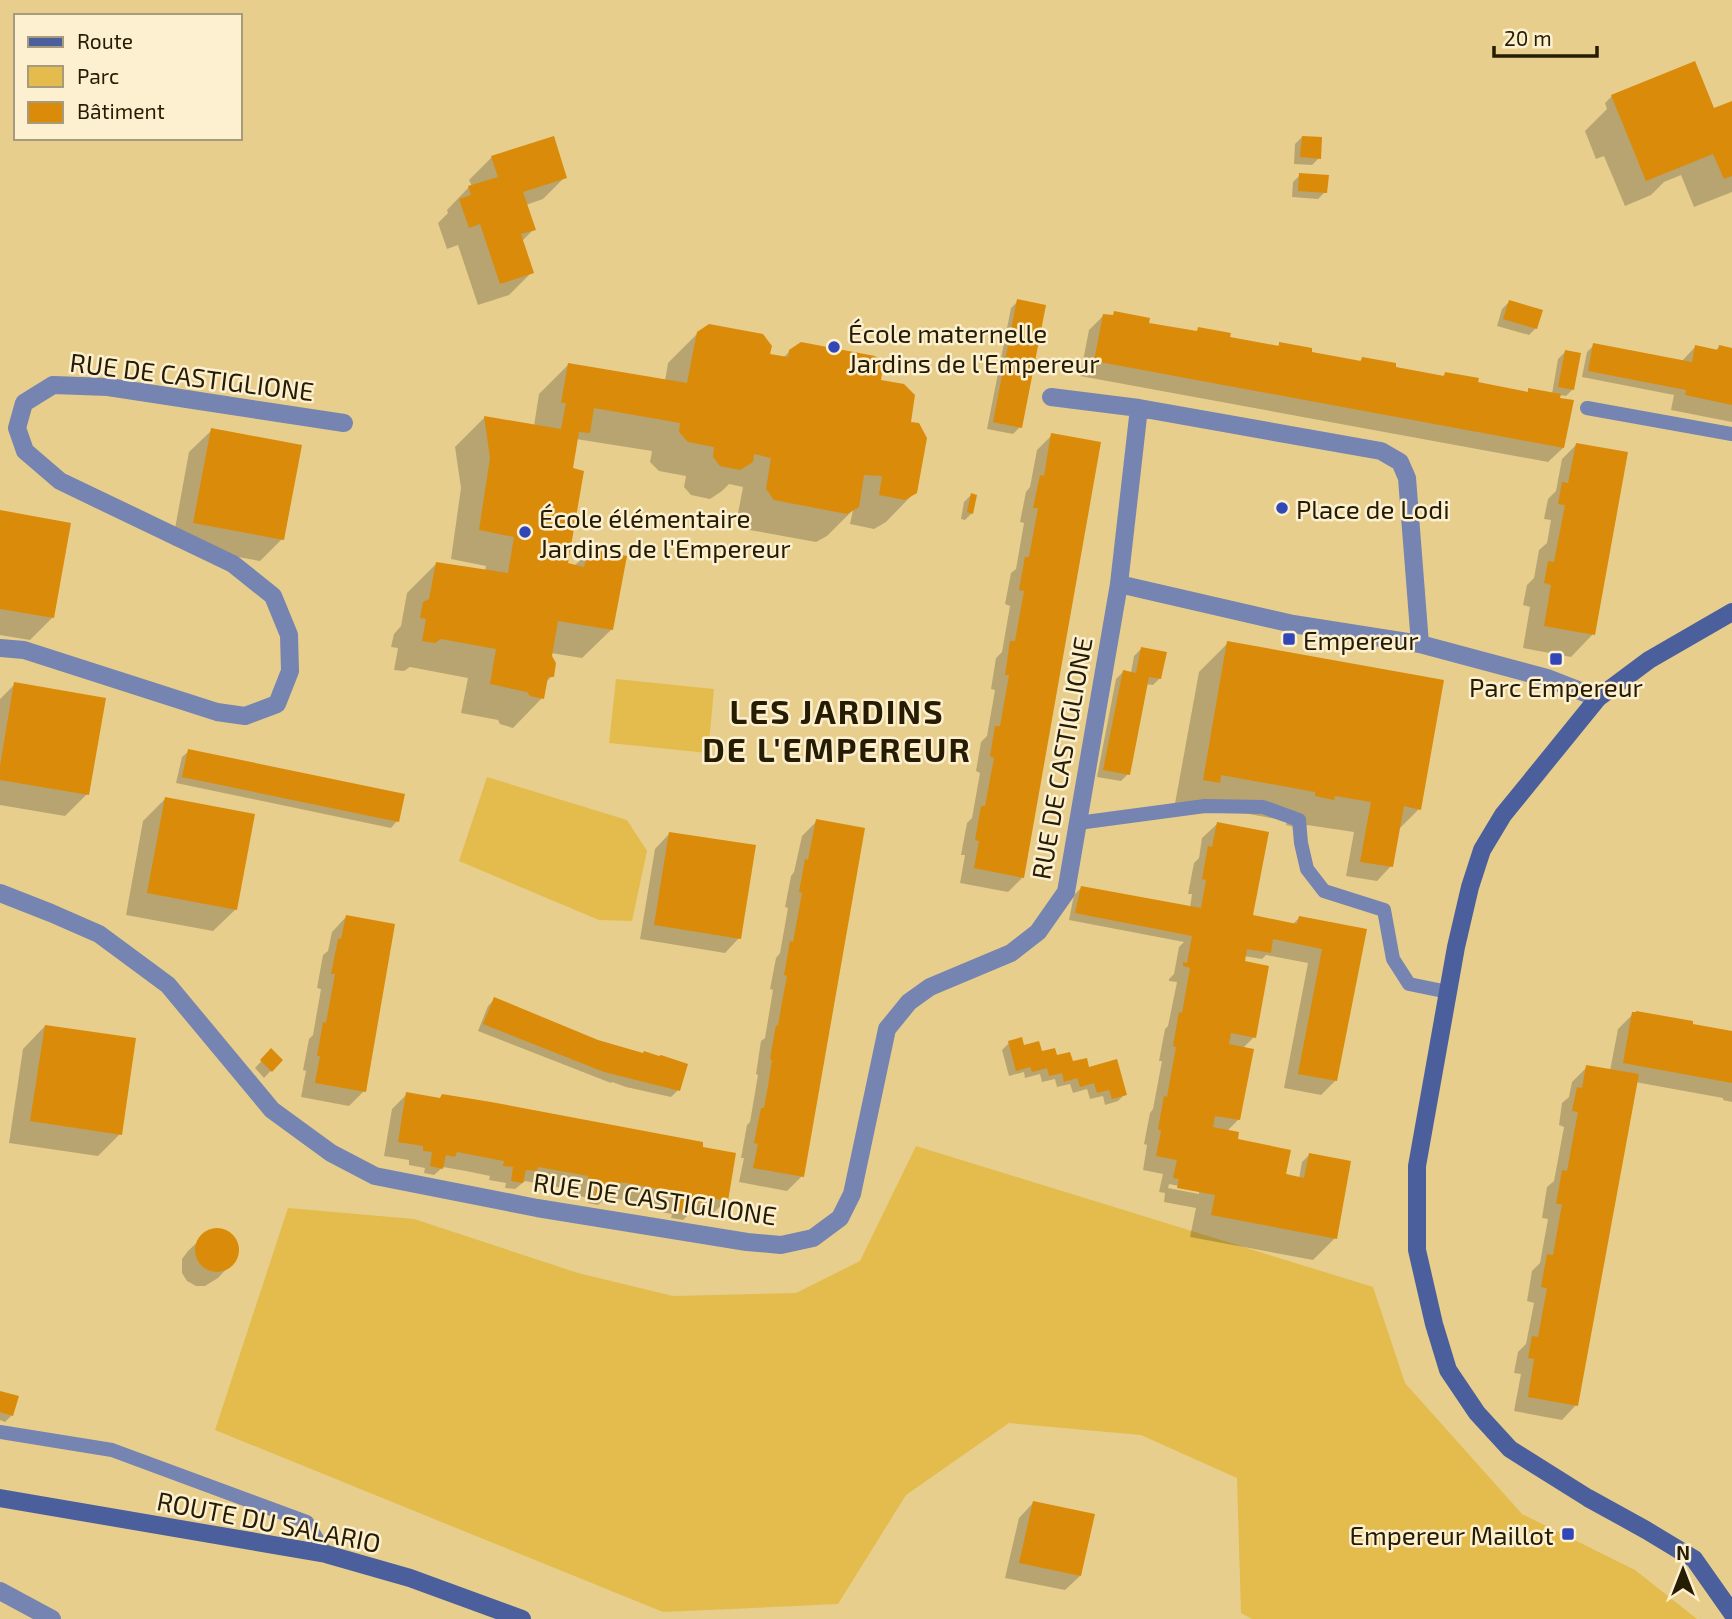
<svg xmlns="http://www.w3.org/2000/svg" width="1732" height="1619" font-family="'Exo 2',sans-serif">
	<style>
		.green { fill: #e3bc4d }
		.shadow { fill: #0003; fill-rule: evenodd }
		.building { fill: #da8b0a }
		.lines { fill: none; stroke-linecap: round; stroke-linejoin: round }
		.lane { stroke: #7584b0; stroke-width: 14 }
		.street { stroke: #7584b0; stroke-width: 18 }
		.secondary { stroke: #4b5f9d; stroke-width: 18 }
		.poi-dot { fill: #3146b7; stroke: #fdf0d0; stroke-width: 2.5 }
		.labels { text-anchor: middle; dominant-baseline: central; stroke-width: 5; stroke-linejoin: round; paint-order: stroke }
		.poi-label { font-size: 26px; fill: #251c02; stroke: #fdf0d0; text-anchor: start }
		.street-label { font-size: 26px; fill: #251c02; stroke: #fdf0d0 }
		.district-label { font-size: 33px; font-weight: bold; letter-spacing: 2px; fill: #251c02; stroke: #fdf0d0 }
	</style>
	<rect width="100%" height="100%" fill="#e7ce8c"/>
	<path class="green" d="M616,679L714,689L708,753L609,743Z
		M487,777L627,820L647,851L632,921L599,920L459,861Z
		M916,1146L1373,1287L1405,1383L1522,1514L1635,1570L1697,1619H1252L1241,1613L1237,1478L1141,1435L1009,1423L906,1495L838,1604L663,1612L215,1430L288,1208L414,1219L578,1273L673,1296L796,1293L860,1261Z"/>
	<path class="shadow" d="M1612,96L1713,110L1732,102V192L1694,207L1681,175L1664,182L1651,195L1625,206L1604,156L1596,159L1585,131L1607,109L1605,103Z
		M1302,137L1319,158L1312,165L1294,164L1295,144Z
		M492,157L565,177L543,199L526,205L534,229L522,241L532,272L509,295L478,305L458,245L447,249L438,223L448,213L447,210L469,187L472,186L469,180Z
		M1300,175L1325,192L1318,199L1292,197L1293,182Z
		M1018,301L1020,427L1013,434L987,429L1011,308Z
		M1509,302L1536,328L1529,335L1497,326L1502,309Z
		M1115,313L1147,324L1195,333L1199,329L1228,339L1276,347L1280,344L1310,353L1359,362L1362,359L1394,369L1442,377L1445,374L1476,384L1526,393L1529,390L1552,394L1558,359L1565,352L1573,389L1566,396L1559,395L1563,448L1548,462L1080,376L1089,330L1104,315L1111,317Z
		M698,333L768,355L783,358L790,351L879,381L909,423L915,492L886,522L874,529L850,524L853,510L827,536L816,542L744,529L737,519L743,487L729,484L722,491L710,499L691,495L684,487L686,476L659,471L650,462L652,451L576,439L571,469L566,564L574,566L590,551L612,629L582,658L551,653L552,676L546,682L542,698L513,728L500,724L498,720L461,713L468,678L410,667L404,671L394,670L398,648L391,647L394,634L401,626L407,593L436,564L485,571L486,566L451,559L461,488L455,447L484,418L534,426L539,394L569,364L665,381L668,363Z
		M1594,345L1681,362L1695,347L1715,351L1719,347L1732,350V422L1671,410L1674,395L1582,377L1587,352Z
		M212,430L282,539L260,561L172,545L189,452Z
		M1052,435L1023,877L1008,892L960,883L965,855H961L967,823L972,818L980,773L976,771L981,742L987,736L995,690L991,689L996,658L1002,652L1010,606L1005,604L1011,573L1016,569L1024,523L1020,522L1026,492L1030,487L1037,450Z
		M1576,445L1593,634L1571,657L1523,648L1530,607L1523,605L1527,585L1534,578L1539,550L1547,543L1551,520L1544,519L1548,499L1556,491L1562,459Z
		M971,495L972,513L965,520L961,519L964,502Z
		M0,511L52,618L30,640L0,635Z
		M1228,643L1419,809L1398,830L1391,866L1377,881L1346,876L1354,832L1307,825L1303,829L1286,825L1287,821L1195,804L1174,809L1199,672Z
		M1141,649L1160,678L1153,685L1145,684L1128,774L1121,781L1097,777L1116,679L1123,672L1131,673L1134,656Z
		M15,684L87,794L65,816L0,805V699Z
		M189,751L397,821L391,828L176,783L182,757Z
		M165,799L236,909L213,931L126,915L143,821Z
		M817,821L802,1176L787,1191L739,1182L744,1158H741L747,1125L750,1122L758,1075L756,1074L761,1041L765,1038L773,990L770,989L776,958L780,953L788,908L785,907L791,876L794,872L802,836Z
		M1217,824L1251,917L1292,925L1299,918L1365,930L1336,1080L1321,1095L1284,1088L1308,963L1266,955L1262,959L1244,956L1254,1037L1243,1048L1239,1119L1226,1132L1236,1141L1284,1173L1299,1179L1302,1162L1309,1155L1335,1238L1313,1260L1190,1237L1196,1208L1164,1202L1165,1193L1159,1192L1163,1174L1143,1170L1147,1145L1144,1144L1150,1113L1153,1109L1162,1061H1159L1165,1029L1168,1026L1177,982L1169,981V979L1174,974L1179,947L1184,942L1069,920L1074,895L1081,888L1190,908L1192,894H1188L1194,863L1199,858L1202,838ZM1169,1184L1199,1190V1194L1168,1188Z
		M669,834L739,938L725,953L640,939L655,849Z
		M346,917L364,1091L349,1106L301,1097L306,1071L303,1070L309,1039L313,1035L321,989L317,988L323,955L328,951L332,932Z
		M495,999L678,1090L671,1097L626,1087L612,1082L611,1083L478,1031L488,1006Z
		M1633,1014L1732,1033V1102L1723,1100V1098L1635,1082L1576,1405L1562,1420L1514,1411L1521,1374L1514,1373L1518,1352L1526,1344L1534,1303L1527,1301L1532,1271L1540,1263L1548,1219L1542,1218L1547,1187L1554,1181L1564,1127L1559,1125L1562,1103L1569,1097L1572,1082L1587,1067L1610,1071L1618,1029Z
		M45,1026L120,1134L98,1156L9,1143L23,1049Z
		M1009,1043L1088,1069L1125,1094L1118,1101L1105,1105L1103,1096L1090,1099L1087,1089L1073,1093L1070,1084L1057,1087L1055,1079L1042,1082L1040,1074L1025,1078L1024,1072L1009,1076L1002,1050Z
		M271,1051L281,1060L264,1078L255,1068Z
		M407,1094L726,1201L711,1215L691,1212L683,1220L671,1218L672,1214L655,1211L656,1206L607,1197L598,1205L588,1203L589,1198L574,1195V1190L525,1181L515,1189L505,1188L506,1183L489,1180L490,1176L466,1171L443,1167L434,1175L424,1173L425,1168L409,1165V1160L384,1156L392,1109Z
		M222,1231L226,1232L234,1239L237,1254L233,1262L218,1278L205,1286H196L187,1281L182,1273V1259L188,1251L207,1233Z
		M0,1393L12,1415L5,1422L0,1420Z
		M1033,1503L1080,1576L1065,1590L1005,1578L1019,1518Z"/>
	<path class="building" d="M1695,61L1714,108L1732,101V176L1724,179L1713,154L1646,181L1611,95Z
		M554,136L567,178L523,192L536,230L521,234L534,273L500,284L480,224L469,228L459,199L471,195L468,186L498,177L491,156Z
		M1302,136L1322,137L1321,159L1300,157Z
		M1299,173L1329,175L1327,193L1298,191Z
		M1017,299L1046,305L1022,428L993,422Z
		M1509,300L1543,310L1537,329L1503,319Z
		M1114,311L1150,318L1149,323L1197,331L1198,327L1231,333L1230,337L1279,346V342L1312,348V352L1361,361L1362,357L1396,363V367L1444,376L1445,372L1479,378L1478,382L1528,392V388L1561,394L1560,398L1574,400L1564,448L1094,361L1103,314L1113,315Z
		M709,324L763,334L772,346L770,354L788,357L789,350L801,342L875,356L883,366L881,380L904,384L915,395L911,422L919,423L927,438L917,493L905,500L879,495L882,476L864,475L859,507L847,514L774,500L766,489L771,458L754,454L753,462L740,470L720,466L713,457L714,447L688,442L679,432L680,423L594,408L590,433L579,432L573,468L584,471L568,563L584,567L589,549L627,556L613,630L558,621L552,656L556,663L554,677H548L544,699L530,696L527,692L490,684L496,649L441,639L435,643L422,641L426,619L420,618L423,602L429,599L436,562L508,573L514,537L479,530L490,458L484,416L561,429L566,403H561L568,363L687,383L697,332Z
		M1593,343L1692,362L1695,345L1718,350L1719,345L1732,348V405L1685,395L1686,390L1588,371Z
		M1565,350L1581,353L1574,390L1558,387Z
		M211,428L302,445L284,540L193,523Z
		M1051,433L1101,442L1024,878L974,868L979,841L975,840L981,806H985L994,758L990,756L995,726H1000L1009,675H1005L1010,641H1015L1024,591L1019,590L1025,557H1029L1038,508H1033L1040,475L1044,476Z
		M1576,443L1628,452L1595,635L1544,626L1551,585L1544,583L1548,561L1554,562L1565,505L1558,504L1562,482L1568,483Z
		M971,493L977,495L973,514L967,512Z
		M0,510L71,523L54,618L0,609Z
		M1227,641L1444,680L1421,810L1404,806L1393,867L1360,862L1371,802L1335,796L1334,800L1315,796V792L1221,775L1220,783L1203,780Z
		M1141,647L1167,652L1161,679L1149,677L1130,775L1103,770L1123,670L1136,673Z
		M14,682L106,698L89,795L0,780V766Z
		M188,749L405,794L399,822L182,777Z
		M165,797L255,814L237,910L147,893Z
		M816,819L865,828L804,1177L753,1168L758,1144L754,1143L761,1108H764L768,1086L772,1060L770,1059L776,1025L778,1026L782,1002L787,976L784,975L790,941L793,942L802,893L799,892L805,859L808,860Z
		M1217,822L1269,832L1253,915L1297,924L1299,916L1367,929L1337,1081L1298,1074L1322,949L1273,939L1271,953L1247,949L1245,961L1269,966L1256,1038L1231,1033L1229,1044L1254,1049L1240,1120L1215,1116L1213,1127L1239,1132L1238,1139L1291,1150L1286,1174L1304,1178L1309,1153L1351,1161L1337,1239L1211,1215L1215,1195L1177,1188L1179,1179L1173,1178L1177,1160L1156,1156L1161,1131L1158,1129L1164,1096L1167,1097L1176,1047L1173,1046L1179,1012L1182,1013L1190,968L1183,966V962L1187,963L1192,936L1075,913L1081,886L1201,908L1206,880L1202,879L1208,846L1212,847Z
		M669,832L756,845L741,939L654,925Z
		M346,915L395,924L366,1092L315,1083L320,1056H317L323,1022L326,1023L335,974H331L338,939H341Z
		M494,997L598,1040L643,1053L644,1051L659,1056L661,1055L688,1064L680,1091L604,1072L483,1024Z
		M1636,1011L1693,1021V1024L1732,1031V1083L1623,1063L1632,1012H1636Z
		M45,1025L136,1038L122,1135L30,1121Z
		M1022,1037L1024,1045L1039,1041L1042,1051L1055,1048L1057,1055L1070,1052L1073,1061L1087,1058L1089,1067L1117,1059L1127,1095L1112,1099L1109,1090L1097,1093L1094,1083L1080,1087L1077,1078L1064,1082L1062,1073L1049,1076L1047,1068L1032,1072L1030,1067L1016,1071L1008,1041Z
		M271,1048L283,1060L272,1072L260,1060Z
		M1586,1065L1639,1074L1578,1406L1528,1397L1534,1359L1528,1358L1532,1336L1538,1337L1547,1288L1541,1287L1547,1254L1553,1255L1562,1204H1556L1562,1170L1567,1171L1578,1112L1572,1111L1577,1087L1582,1088Z
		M406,1092L440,1098L442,1094L491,1102L703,1142V1147L736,1153L728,1201L704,1197L702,1203L693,1201L691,1214L677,1211L679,1198L669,1196L670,1191L621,1182L619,1187L609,1185L607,1199L594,1196L597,1183L588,1181V1176L538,1167L537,1171L526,1170L523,1183L511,1181L513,1167L503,1166L504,1161L457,1152L455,1157L446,1155L443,1169L430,1166L432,1152L423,1151V1146L398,1142Z
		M195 1250a22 22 0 1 1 44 0a22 22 0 1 1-44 0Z
		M0,1391L19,1396L13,1416L0,1412Z
		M1033,1501L1095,1514L1081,1576L1019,1563Z"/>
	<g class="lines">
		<path class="lane" d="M1587,408L1732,434
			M1078,823L1205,806L1263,807L1299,820L1301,843L1307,869L1324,891L1384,910L1393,959L1409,984L1448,992
			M0,1432L112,1450L307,1522L326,1554"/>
		<path class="street" d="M1051,397L1139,408L1381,451L1400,462L1407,478L1420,644
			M1119,584L1293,624L1420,644L1547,678L1598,698
			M0,648L24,650L217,712L245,716L277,704L290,671L289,635L273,596L233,564L60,481L25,451L17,428L24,403L53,385L108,387L344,423
			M0,893L51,913L99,934L168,985L272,1110L331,1153L375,1176L537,1208L747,1242L781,1245L813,1238L840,1218L852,1194L887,1029L909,1002L930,987L1011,953L1038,932L1066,892L1119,584L1139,408
			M0,1591L52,1619"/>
		<path class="secondary" d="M1732,612L1649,660L1598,698L1503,815L1482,850L1470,887L1456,947L1417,1166V1250L1434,1324L1448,1370L1477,1413L1510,1449L1588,1498L1646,1530L1694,1559L1732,1613
			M0,1498L326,1554L410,1578L522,1619"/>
	</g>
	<g class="poi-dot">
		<circle cx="834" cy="347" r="7"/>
		<circle cx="1282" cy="508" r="7"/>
		<circle cx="525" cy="532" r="7"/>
		<rect x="1282" y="632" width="14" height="14" rx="3.5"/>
		<rect x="1549" y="652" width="14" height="14" rx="3.5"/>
		<rect x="1561" y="1527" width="14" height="14" rx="3.5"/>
	</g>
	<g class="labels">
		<g class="poi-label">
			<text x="848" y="332">École maternelle<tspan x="848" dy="30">Jardins de l'Empereur</tspan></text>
			<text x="1296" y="508">Place de Lodi</text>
			<text x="539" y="517">École élémentaire<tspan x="539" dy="30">Jardins de l'Empereur</tspan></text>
			<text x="1303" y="639">Empereur</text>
			<text x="1556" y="686" text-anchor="middle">Parc Empereur</text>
			<text x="1554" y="1534" text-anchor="end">Empereur Maillot</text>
		</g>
		<g class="street-label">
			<text transform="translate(192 376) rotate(7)">RUE DE CASTIGLIONE</text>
			<text transform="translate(1061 758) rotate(-80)">RUE DE CASTIGLIONE</text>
			<text transform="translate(655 1198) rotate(8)">RUE DE CASTIGLIONE</text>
			<text transform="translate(269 1521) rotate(11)">ROUTE DU SALARIO</text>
		</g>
		<g class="district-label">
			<text x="837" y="711">LES JARDINS<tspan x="837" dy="38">DE L'EMPEREUR</tspan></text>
		</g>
	</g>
	<rect x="14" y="14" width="228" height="126" fill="#fdf0d0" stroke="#a79b7e" stroke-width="2"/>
	<rect x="28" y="37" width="35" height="10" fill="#4b5f9d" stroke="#a79b7e" stroke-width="2"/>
	<text x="77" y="49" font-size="21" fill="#251c02">Route</text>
	<rect x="28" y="66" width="35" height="21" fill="#e3bc4d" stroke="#a79b7e" stroke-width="2"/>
	<text x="77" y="84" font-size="21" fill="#251c02">Parc</text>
	<rect x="28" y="102" width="35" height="21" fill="#da8b0a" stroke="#a79b7e" stroke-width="2"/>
	<text x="77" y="119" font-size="21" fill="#251c02">Bâtiment</text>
	<g transform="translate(1683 1570)" stroke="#fdf0d0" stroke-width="5" paint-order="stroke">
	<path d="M0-5L12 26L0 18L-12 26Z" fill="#251c02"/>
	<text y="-10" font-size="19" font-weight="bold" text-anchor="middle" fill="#251c02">N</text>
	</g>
	<path d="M1494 46v10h103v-10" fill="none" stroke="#251c02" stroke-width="3.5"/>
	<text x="1504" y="46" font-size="21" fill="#251c02" stroke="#fdf0d0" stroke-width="5" paint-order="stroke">20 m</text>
</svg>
